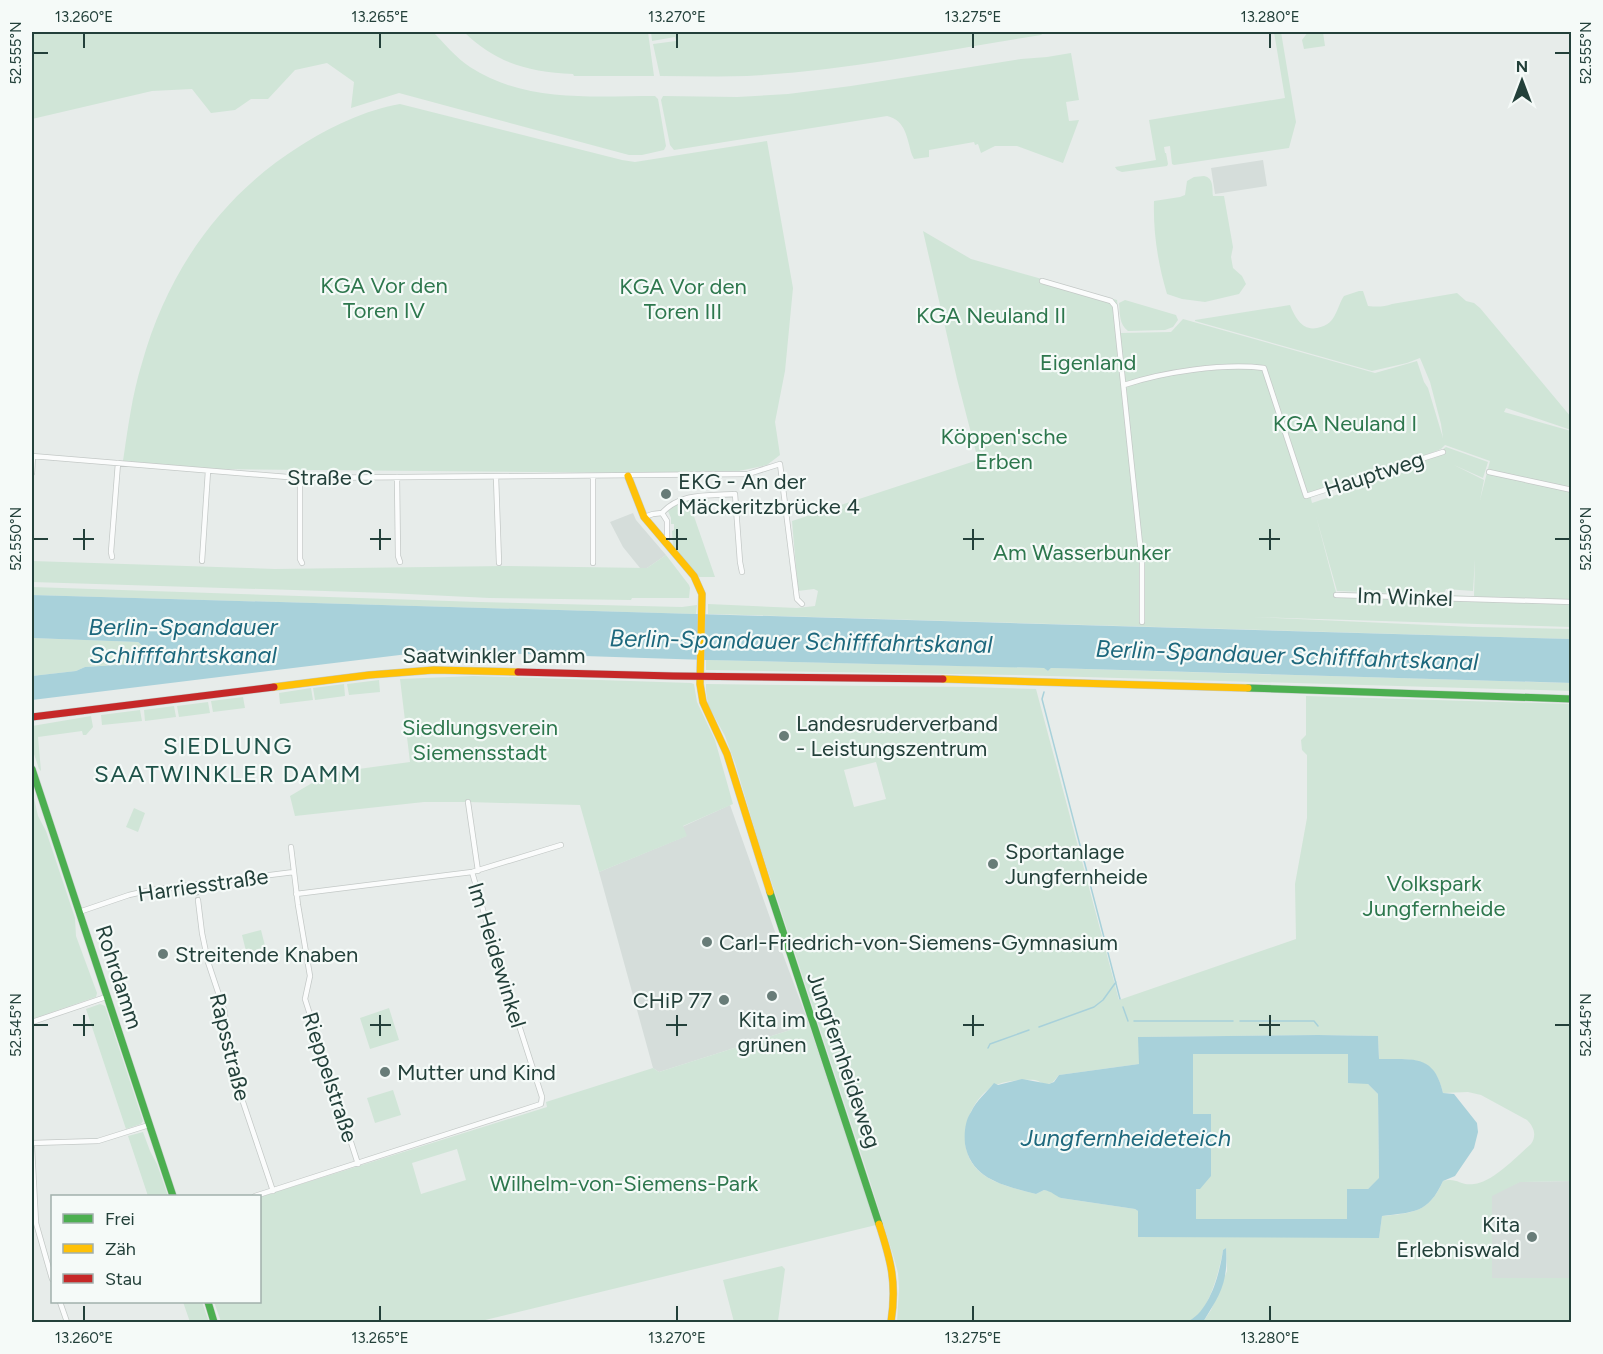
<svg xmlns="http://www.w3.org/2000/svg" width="1603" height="1354" font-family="Figtree,sans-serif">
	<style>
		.built { fill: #d5ddda }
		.green { fill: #d0e5d7; fill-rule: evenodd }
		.water { fill: #a8d1da; fill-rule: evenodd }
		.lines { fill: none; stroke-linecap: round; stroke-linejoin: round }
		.stream { stroke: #a8d1da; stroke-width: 1.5 }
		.street-tunnel { stroke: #c0cac7; stroke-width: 4.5; stroke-dasharray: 4.5 2; stroke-linecap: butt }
		.street-casing { stroke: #c4c9c7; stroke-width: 6 }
		.fast-casing { stroke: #c2cac7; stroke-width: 8 }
		.slow-casing { stroke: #c2cac7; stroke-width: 8 }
		.jam-casing { stroke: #c2cac7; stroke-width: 8 }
		.street { stroke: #fbfcfc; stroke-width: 4.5 }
		.fast { stroke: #4caf50; stroke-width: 7 }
		.slow { stroke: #ffc107; stroke-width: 7 }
		.jam { stroke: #c62828; stroke-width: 7 }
		.ticks { fill: none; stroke: #23403a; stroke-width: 2 }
		.poi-dot { fill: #687c78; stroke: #f5faf8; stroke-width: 2 }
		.labels { text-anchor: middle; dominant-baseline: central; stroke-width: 4.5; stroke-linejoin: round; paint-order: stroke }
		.park-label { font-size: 22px; fill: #2d774d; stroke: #f5faf8 }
		.street-label { font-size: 22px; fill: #23403a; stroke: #f5faf8 }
		.poi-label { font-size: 22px; fill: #23403a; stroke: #f5faf8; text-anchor: start }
		.water-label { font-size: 24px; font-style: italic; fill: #1d687d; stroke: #f5faf8 }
		.neighbourhood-label { font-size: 24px; letter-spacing: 1.5px; fill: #1f5349; stroke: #f5faf8 }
		.neatline { fill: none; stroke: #23403a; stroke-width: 2 }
		.ticks-label { font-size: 15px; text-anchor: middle; fill: #23403a }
	</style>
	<rect width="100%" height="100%" fill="#e7ecea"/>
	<path class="built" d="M1263,160L1267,186L1215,194L1211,168Z
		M633,513L636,520L666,555L647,568H640L623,547L610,522Z
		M730,805L785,960L809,1024L659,1072L653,1068L599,872L686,836L682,827Z
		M1571,1181V1278H1492V1195L1519,1182Z"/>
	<path class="green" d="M32,32H433C444,43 456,58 470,67C525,103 593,96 655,96L658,99L666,146L664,150L642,155H629L399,93L351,108L354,82L327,63L295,70L268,99H251L235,110L211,113L192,89L152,91L32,119Z
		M464,32H648L654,76H574L573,74C528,72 496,63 464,32Z
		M651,32H1044L1041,35C944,50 846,71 747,76C718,77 689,76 660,76L653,44L676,41L675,37L652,41Z
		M1274,32H1281L1296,122L1289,148L1174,165L1172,164L1170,146L1164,147L1165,153H1166L1168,164L1167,166L1122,172L1117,170L1115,167L1156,160L1149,120L1285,98Z
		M1308,32H1323L1325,46L1304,49L1302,40Z
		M1071,53L1079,100L1066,102L1069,121L1079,120L1063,163L1017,146H995L981,153L978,144L975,145L974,142L929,150V157L914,159L912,155C907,139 906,120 887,116L674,150L670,145L661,100L663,96L737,97L788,94L851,86L1021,59L1047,57Z
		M400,104L622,160L635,162L767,141L793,288L785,371L775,422L780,455L767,465L739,471L634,473L209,469L123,461C128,428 132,395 142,363C167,273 220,196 300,146C330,127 365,110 400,104Z
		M1204,176C1214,178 1212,188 1213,196H1224L1233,247L1231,257L1233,268L1242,276L1246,284L1239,294L1205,302L1182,299L1167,294C1158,264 1153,233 1154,201L1180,197L1185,195L1187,181L1194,177Z
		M923,231L971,259L1117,300L1120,333L1171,332L1183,319L1375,373L1417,361L1424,382L1428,388L1443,438L1441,424L1430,382L1420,358L1407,363L1372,371L1195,321V320L1290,305C1295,317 1302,331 1317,328C1322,327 1327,325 1330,322C1337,315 1339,303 1344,296L1359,291H1363L1368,306C1377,307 1384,307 1392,304L1457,293L1466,301L1474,303L1480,308L1571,417V430L1506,408L1504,412L1571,431V627L1252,617L1473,627L1571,629V639L708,614V604L797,608L815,606L818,591L814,589L798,591L792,521L978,460L957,379ZM1445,445L1490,461L1480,500L1484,480L1454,465L1483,478L1488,462L1446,447L1439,452L1400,467V472L1422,466L1312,503L1310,495L1431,453L1441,449ZM1316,516L1337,591L1443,595L1446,589L1473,591L1475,559L1474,596L1336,592Z
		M1125,300L1176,315L1178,320L1173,327L1165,330L1128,331C1119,324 1120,314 1119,303Z
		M688,499L715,577H699L673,546L672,531L674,530V524H671V518L668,511L672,506Z
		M666,555L689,585L690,588L689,598H632L631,600L489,598L388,593L32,582V561L275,569L505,566L647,568Z
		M32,587L479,602L682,607L697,605L696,614L32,595Z
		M32,638L138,642L143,646L144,654L140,661L132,664L85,667L76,671L32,676Z
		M706,660L1045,668L1048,671L1051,668L1571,683L1572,691L1015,675L706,670Z
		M474,676L691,683L694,684L697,702L715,740L733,804L683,826L687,836L599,872L580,805L468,802H424L295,816L290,796L329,773L410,762L400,679Z
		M379,680L380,692L349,695L347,684Z
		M344,684L345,696L315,700L313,688Z
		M706,684L971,687L1036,689L1119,1000L1296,939L1295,884L1307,818V755L1302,750L1301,740L1306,735V696L1571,704V1181L1520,1182L1492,1196V1278H1571V1322H1203L1211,1310L1227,1271L1226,1248L1223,1250C1220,1269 1211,1301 1198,1316C1195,1319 1190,1321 1186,1322H897L899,1288L898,1273L893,1255L868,1175L760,847L735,763L725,736L708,705L706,691ZM876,762L886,799L854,807L844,770ZM1318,1035L1378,1036L1379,1059C1411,1059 1435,1055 1443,1093L1468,1092L1481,1095L1527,1120C1534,1127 1537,1135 1531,1144C1517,1156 1493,1182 1474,1184C1460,1186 1457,1177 1443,1181C1429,1213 1412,1213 1382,1216L1379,1237H1138V1211L1135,1209L1061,1198L1053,1192L1044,1190L1036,1194C1018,1189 995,1185 980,1172C954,1150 965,1106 990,1088C1000,1081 1024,1079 1035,1080C1040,1081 1043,1085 1048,1084C1054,1083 1055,1079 1059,1075L1139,1064V1037Z
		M311,688L313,700L280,704L279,693Z
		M243,697L245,708L213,712L211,701Z
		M208,702L210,713L179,717L177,706Z
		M174,706L176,717L145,721L144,710Z
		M140,710L142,721L102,725L101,715Z
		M91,716L93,727L86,735H83L82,731L38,737L41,771L39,769L32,748V726Z
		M32,789L38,816L46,831L75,918L76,936L97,993L96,997L32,1019Z
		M134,808L145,813L138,832L126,827Z
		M261,930L266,950L247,955L242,935Z
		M100,1004L105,1006L143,1121L141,1124L126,1129L86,1009Z
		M389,1008L399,1040L370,1049L360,1018Z
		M809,1024L876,1225L477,1322H221L214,1302H260V1197L547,1107L546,1102L653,1068L659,1072ZM457,1149L466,1180L421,1194L412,1163Z
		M1193,1054H1348L1368,1084L1378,1094L1379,1179L1368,1189L1347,1219H1196V1189L1211,1114H1193Z
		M393,1090L401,1115L375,1123L367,1098Z
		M143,1132L150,1151L157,1164L168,1196H148L128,1136Z
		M782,1266L785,1269L778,1321L773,1322H734L723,1280Z
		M183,1302H202L209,1322H190Z"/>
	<path class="water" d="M32,595L1571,639L1572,683L1051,668L1048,671L1044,668L706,660L465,652L408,654L32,700V676L76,671L85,667L132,664L140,661L144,653L143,646L138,642L32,638Z
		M1318,1035L1378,1036L1379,1059C1412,1060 1434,1053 1443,1093L1454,1094L1477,1123L1478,1132L1474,1148L1455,1176L1443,1181C1428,1214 1413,1212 1382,1216L1379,1238L1138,1237V1211L1135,1209L1061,1198C1054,1195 1053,1192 1044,1190L1036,1194C1006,1186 971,1180 965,1144C964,1133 965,1121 971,1112C976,1101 987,1092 994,1083L998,1085L1022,1079L1049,1084L1054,1082L1059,1075L1139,1064L1138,1037ZM1193,1054H1348V1083L1368,1084L1378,1094L1379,1178L1368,1189H1347V1219H1196V1189H1200L1211,1176V1114H1193Z
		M1226,1248C1228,1283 1221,1293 1203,1322H1186C1209,1314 1220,1273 1223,1250Z"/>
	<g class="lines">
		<path class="stream" d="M1044,692L1042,699L1120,999
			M1123,1007L1128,1021
			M1134,1021H1233
			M1240,1021H1314L1318,1026
			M1039,1027L1094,1007L1103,1000L1116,982
			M988,1048L990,1044L1029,1030"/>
		<path class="street-tunnel" d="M196,891L198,900"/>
		<g class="street-casing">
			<path id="street" d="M1042,281L1111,301L1115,306L1142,563V622
				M1124,385C1163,372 1223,363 1264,368L1306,496L1443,452
				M32,456L300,478L748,474L780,464L797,599L802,604
				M1489,472L1572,490
				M32,473L33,456
				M397,477L398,556L400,562
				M496,477L499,563
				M300,478V559L302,563
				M662,513C681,492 709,496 735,494L740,562L742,572
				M662,513L667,521V544
				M644,517L653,514L662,513
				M112,557L111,552L118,463
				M202,561L208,471
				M593,563V476
				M1336,595L1572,602
				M468,802L478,871
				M291,847L298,905L310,976L305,999L358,1164
				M296,894L472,872L561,845
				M198,900L202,933L208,962L225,1013L226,1037L233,1067L243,1102L273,1191
				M79,912L129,895L151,890L294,872
				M32,1022L106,997
				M32,1143L98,1141L149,1125
				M32,1148L36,1223L52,1279
				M255,1196L541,1104L542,1097L492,941L472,872
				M60,1302L67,1322"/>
		</g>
		<g class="fast-casing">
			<path id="fast" d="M1248,688L1572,699
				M32,769L173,1196
				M770,892L879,1224
				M208,1302L214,1322"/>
		</g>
		<g class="slow-casing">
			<path id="slow" d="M628,476L644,517L694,576L702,594L700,684L703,702L727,754L770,892
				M943,679L1248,688
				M274,687L369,675L434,670L518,672
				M879,1224C891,1261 897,1283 891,1322"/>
		</g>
		<g class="jam-casing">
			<path id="jam" d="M518,672L673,676L943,679
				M32,717L274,687"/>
		</g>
		<use href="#street" class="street"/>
		<use href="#fast" class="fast"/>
		<use href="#slow" class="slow"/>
		<use href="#jam" class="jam"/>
	</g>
	<path class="ticks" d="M84,33V48M380,33V48M677,33V48M973,33V48M1270,33V48M33,53H48M1555,53H1570M84,529V550M380,529V550M677,529V550M973,529V550M1270,529V550M33,539H48M73,539H94M370,539H391M666,539H687M963,539H984M1259,539H1280M1555,539H1570M84,1015V1036M380,1015V1036M677,1015V1036M973,1015V1036M1270,1015V1036M33,1025H48M73,1025H94M370,1025H391M666,1025H687M963,1025H984M1259,1025H1280M1555,1025H1570M84,1306V1321M380,1306V1321M677,1306V1321M973,1306V1321M1270,1306V1321"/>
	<g class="poi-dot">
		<circle cx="666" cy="494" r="6"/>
		<circle cx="784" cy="736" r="6"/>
		<circle cx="993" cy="864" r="6"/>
		<circle cx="707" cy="942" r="6"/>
		<circle cx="163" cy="954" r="6"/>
		<circle cx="772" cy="996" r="6"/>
		<circle cx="724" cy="1000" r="6"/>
		<circle cx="385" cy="1072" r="6"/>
		<circle cx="1532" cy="1237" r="6"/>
	</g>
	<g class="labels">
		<g class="park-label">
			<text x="384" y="285">KGA Vor den<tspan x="384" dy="25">Toren IV</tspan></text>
			<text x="683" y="286">KGA Vor den<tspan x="683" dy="25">Toren III</tspan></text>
			<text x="991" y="315">KGA Neuland II</text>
			<text x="1088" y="362">Eigenland</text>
			<text x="1345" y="423">KGA Neuland I</text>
			<text x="1004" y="436">Köppen'sche<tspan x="1004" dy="25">Erben</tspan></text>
			<text x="1082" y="552">Am Wasserbunker</text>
			<text x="480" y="727">Siedlungsverein<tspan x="480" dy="25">Siemensstadt</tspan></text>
			<text x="1434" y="883">Volkspark<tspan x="1434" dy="25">Jungfernheide</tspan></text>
			<text x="624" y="1183">Wilhelm-von-Siemens-Park</text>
		</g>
		<g class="street-label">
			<text transform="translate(1374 474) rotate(-18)">Hauptweg</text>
			<text x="330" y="477">Straße C</text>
			<text transform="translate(1405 597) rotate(2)">Im Winkel</text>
			<text x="494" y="655">Saatwinkler Damm</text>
			<text transform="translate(203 885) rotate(-8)">Harriesstraße</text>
			<text transform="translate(497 955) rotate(73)">Im Heidewinkel</text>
			<text transform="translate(119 977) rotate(72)">Rohrdamm</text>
			<text transform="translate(230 1047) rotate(76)">Rapsstraße</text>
			<text transform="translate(844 1060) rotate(71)">Jungfernheideweg</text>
			<text transform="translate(330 1077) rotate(72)">Rieppelstraße</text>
		</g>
		<g class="poi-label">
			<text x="678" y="481">EKG - An der<tspan x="678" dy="25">Mäckeritzbrücke 4</tspan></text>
			<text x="796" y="723">Landesruderverband<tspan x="796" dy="25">- Leistungszentrum</tspan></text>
			<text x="1005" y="851">Sportanlage<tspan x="1005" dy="25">Jungfernheide</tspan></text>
			<text x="719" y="942">Carl-Friedrich-von-Siemens-Gymnasium</text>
			<text x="175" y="954">Streitende Knaben</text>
			<text x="712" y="1000" text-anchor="end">CHiP 77</text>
			<text x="772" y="1019" text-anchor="middle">Kita im<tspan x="772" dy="25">grünen</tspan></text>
			<text x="397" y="1072">Mutter und Kind</text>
			<text x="1520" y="1224" text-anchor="end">Kita<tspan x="1520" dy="25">Erlebniswald</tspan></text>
		</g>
		<g class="water-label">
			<text x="183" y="626">Berlin-Spandauer<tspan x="183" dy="28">Schifffahrtskanal</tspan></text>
			<text transform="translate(801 641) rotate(1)">Berlin-Spandauer Schifffahrtskanal</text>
			<text transform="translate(1287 655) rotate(2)">Berlin-Spandauer Schifffahrtskanal</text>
			<text x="1126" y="1137">Jungfernheideteich</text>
		</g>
		<g class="neighbourhood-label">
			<text x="228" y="745">SIEDLUNG<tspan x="228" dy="28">SAATWINKLER DAMM</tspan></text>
		</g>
	</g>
	<rect width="1603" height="1354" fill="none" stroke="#f5faf8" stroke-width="66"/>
	<rect x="51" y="1195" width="210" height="108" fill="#f5faf8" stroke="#a1b0ac" stroke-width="1.5"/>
	<rect x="63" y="1214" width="30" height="9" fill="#4caf50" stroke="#a1b0ac" stroke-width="1.5"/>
	<text x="105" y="1225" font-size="18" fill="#23403a">Frei</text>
	<rect x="63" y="1244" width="30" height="9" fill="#ffc107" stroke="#a1b0ac" stroke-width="1.5"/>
	<text x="105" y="1255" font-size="18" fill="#23403a">Zäh</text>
	<rect x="63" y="1274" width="30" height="9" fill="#c62828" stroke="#a1b0ac" stroke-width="1.5"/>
	<text x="105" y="1285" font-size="18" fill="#23403a">Stau</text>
	<g transform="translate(1522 81)" stroke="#f5faf8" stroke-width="4.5" paint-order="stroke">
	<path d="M0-4.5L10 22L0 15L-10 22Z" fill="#23403a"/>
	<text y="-9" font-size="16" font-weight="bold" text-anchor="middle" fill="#23403a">N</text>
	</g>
	<rect x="33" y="33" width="1537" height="1288" class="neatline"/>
	<g class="ticks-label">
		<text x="84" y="22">13.260°E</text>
		<text x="380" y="22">13.265°E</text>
		<text x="677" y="22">13.270°E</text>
		<text x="973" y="22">13.275°E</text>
		<text x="1270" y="22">13.280°E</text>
		<text transform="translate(16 53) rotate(-90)" y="5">52.555°N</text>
		<text transform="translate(1586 53) rotate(-90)" y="5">52.555°N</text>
		<text transform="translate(16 539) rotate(-90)" y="5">52.550°N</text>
		<text transform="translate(1586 539) rotate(-90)" y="5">52.550°N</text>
		<text transform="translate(16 1025) rotate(-90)" y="5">52.545°N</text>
		<text transform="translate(1586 1025) rotate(-90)" y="5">52.545°N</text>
		<text x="84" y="1343">13.260°E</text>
		<text x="380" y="1343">13.265°E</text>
		<text x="677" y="1343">13.270°E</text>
		<text x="973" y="1343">13.275°E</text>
		<text x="1270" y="1343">13.280°E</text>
	</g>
</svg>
